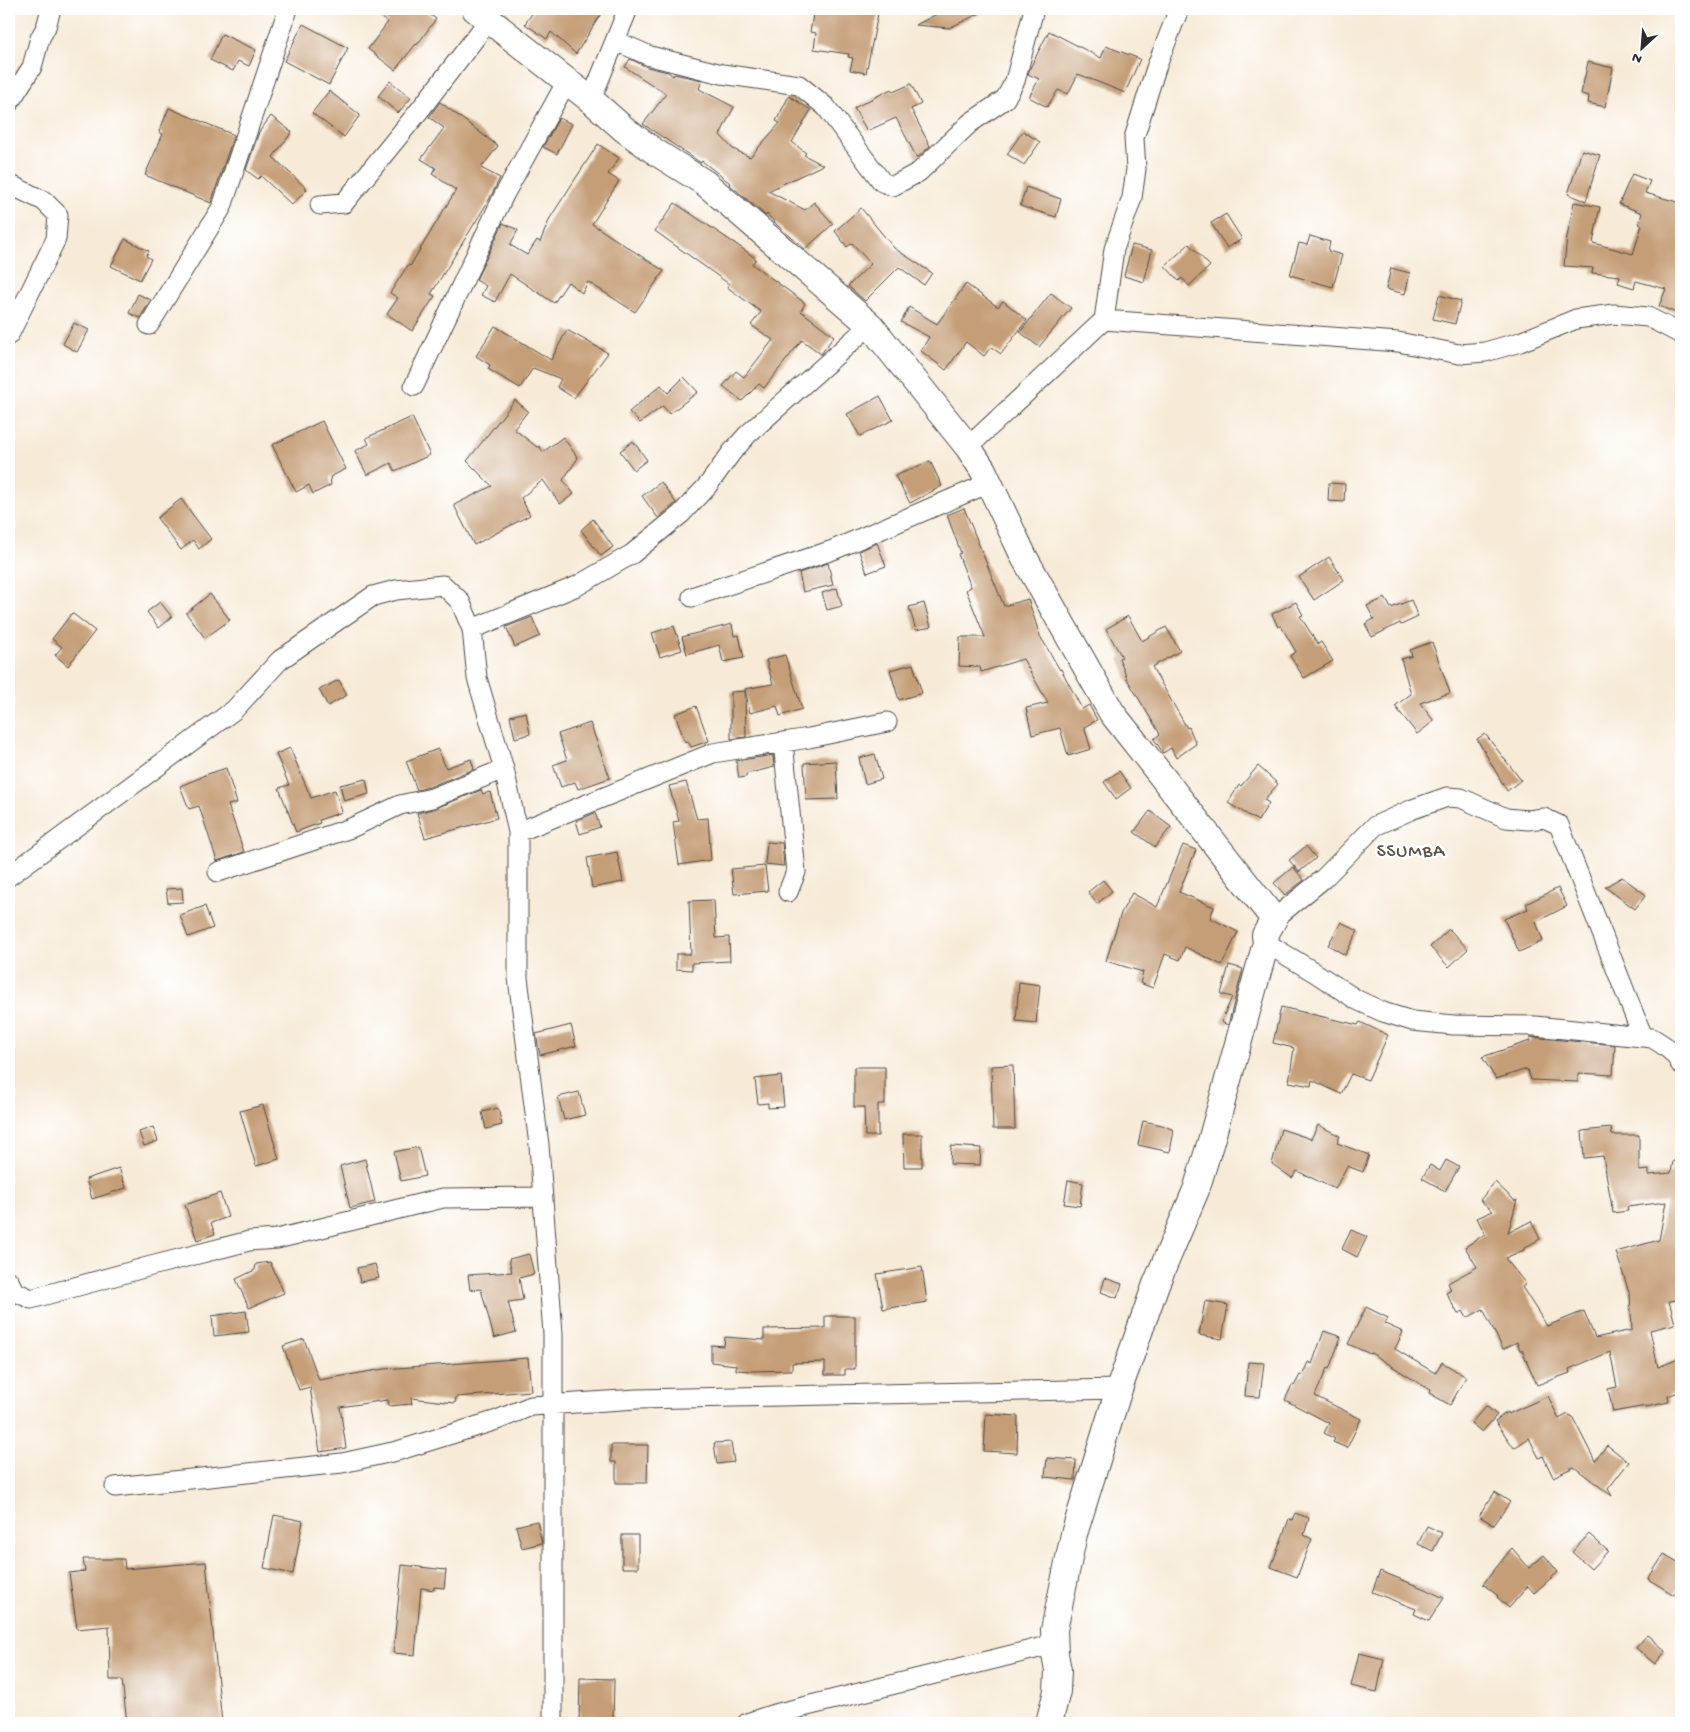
<svg xmlns="http://www.w3.org/2000/svg" width="1690" height="1732" font-family="'Gochi Hand',sans-serif">
	<style>
		.building { fill: #c59e77 }
		.lines { fill: none; stroke-linecap: round; stroke-linejoin: round }
		.street-casing { stroke: #4a4845; stroke-width: 21 }
		.secondary-casing { stroke: #4a4845; stroke-width: 28 }
		.street { stroke: #fff; stroke-width: 19 }
		.secondary { stroke: #fff; stroke-width: 26 }
		.labels { text-anchor: middle; dominant-baseline: central; stroke-width: 5; stroke-linejoin: round; paint-order: stroke }
		.quarter-label { font-size: 19px; letter-spacing: 1px; fill: #615346; stroke: #fff }
	</style>
	<rect width="100%" height="100%" fill="#fff"/>
	<filter id="ink" filterUnits="userSpaceOnUse"><feTurbulence type="fractalNoise" baseFrequency=".02" numOctaves="2"/><feDisplacementMap in="SourceGraphic" scale="10" xChannelSelector="R" yChannelSelector="G"/><feConvolveMatrix kernelMatrix="1 2 1 2 8 2 1 2 1" color-interpolation-filters="sRGB"/></filter>
	<filter id="wash" filterUnits="userSpaceOnUse"><feTurbulence type="fractalNoise" baseFrequency=".0096" numOctaves="4" result="noise"/><feDisplacementMap in="SourceGraphic" scale="20" xChannelSelector="R" yChannelSelector="G"/><feGaussianBlur stdDeviation="1.12" result="paint"/><feColorMatrix in="noise" values="0 0 0 0 0 0 0 0 0 0 0 0 0 0 0 0 0 1.4 0 .05"/><feComposite in="paint" operator="in"/></filter>
	<g filter="url(#wash)">
		<rect width="100%" height="100%" fill="#f7ebd8"/>
		<g id="blocks">
			<path class="building" d="M368,9H422L436,19L417,45L416,44L395,70L368,49L388,22Z
				M535,9H604L576,54L551,32L547,39L525,24Z
				M814,9H879L866,73L850,70L853,58L848,57L849,54L814,49L816,33L810,32Z
				M946,9H989L949,28L916,25Z
				M303,24L348,48L329,85L284,61Z
				M1049,31L1101,58L1106,46L1140,59L1125,93L1078,74L1068,94L1058,90L1047,107L1029,97L1039,79L1028,74L1031,66Z
				M222,34L256,50L249,66L238,61L233,71L210,60Z
				M630,59L647,67L668,72L673,76L674,74L702,80L699,89L734,107L720,135L733,149L750,157L780,123L776,121L789,96L811,110L792,142L806,153L804,155L823,165L768,191L805,210L814,202L833,224L805,249L777,225L767,214L766,216L729,184L730,183L702,161L701,163L643,124L666,94L625,67Z
				M1588,62L1613,68L1605,107L1588,103L1589,96L1581,94Z
				M390,81L411,98L398,113L378,96Z
				M911,84L921,104L911,109L930,146L917,158L896,118L867,131L854,108L891,89L893,92Z
				M329,91L360,115L344,137L312,113Z
				M440,102L498,146L481,168L500,178L489,200L431,294L435,296L412,331L387,314L398,298L390,293L408,265L410,266L456,190L432,174L436,168L421,159L444,128L429,117Z
				M169,108L234,135L211,203L145,175L163,134L159,132Z
				M271,116L292,132L273,157L307,189L292,205L261,176L258,179L246,170L259,132Z
				M559,118L572,124L557,154L543,147Z
				M1023,131L1040,142L1024,165L1007,154Z
				M598,144L619,158L608,174L619,181L592,224L664,271L635,312L588,282L582,293L568,282L554,303L510,274L495,302L481,295L486,286L476,280L503,223L518,230L510,245L527,255L537,240L540,242L550,218Z
				M1582,150L1600,155L1586,201L1568,194Z
				M1632,174L1650,181L1645,193L1681,203V315L1659,306L1666,289L1636,281L1634,288L1618,283L1620,276L1592,273L1593,268L1564,266L1567,237L1574,202L1600,207L1593,243L1633,254L1642,225L1639,224L1642,213L1619,204Z
				M1026,187L1061,199L1056,217L1020,206Z
				M675,203L746,251L756,259L752,264L805,303L801,311L834,336L821,354L802,340L764,388L759,384L742,401L723,386L736,371L744,377L773,340L751,325L761,312L727,287L729,284L655,231Z
				M861,208L894,248L932,273L924,285L899,267L865,301L848,286L871,264L852,243L847,247L835,231Z
				M1226,214L1242,239L1227,248L1211,223Z
				M1310,236L1330,242L1328,251L1342,255L1333,287L1290,275L1299,243L1307,245Z
				M125,239L149,251L146,256L151,259L140,280L111,266Z
				M1189,244L1210,266L1189,286L1182,278L1179,281L1165,266Z
				M1132,245L1152,250L1144,282L1124,276Z
				M1391,268L1410,273L1405,294L1386,289Z
				M966,284L998,307L1003,301L1027,320L1001,354L991,347L984,356L966,342L946,370L921,351L929,337L901,322L909,307L937,324Z
				M1051,293L1071,308L1039,347L1020,332Z
				M138,294L151,300L140,318L129,313Z
				M1439,295L1461,301L1455,324L1433,319Z
				M74,323L89,330L77,352L63,344Z
				M495,326L551,360L567,330L608,353L574,398L557,387L561,379L533,368L520,388L488,369L490,365L476,356Z
				M684,377L698,392L669,414L663,406L640,423L629,412L661,385L668,393Z
				M880,396L893,420L860,436L847,414Z
				M515,400L528,411L514,429L537,447L539,446L543,452L563,437L578,458L563,480L574,494L560,504L543,480L521,498L530,515L474,545L454,505L492,486L467,461Z
				M412,417L430,455L395,471L391,463L367,475L355,451L369,444L366,438Z
				M322,421L346,469L330,477L331,485L313,494L309,485L296,492L272,445Z
				M633,441L647,460L634,470L620,451Z
				M930,461L942,486L910,503L895,476Z
				M661,482L676,503L658,518L642,496Z
				M1329,483L1345,484L1344,502L1328,501Z
				M181,499L211,539L199,549L193,540L181,550L157,518Z
				M964,508L1004,606L1028,599L1040,636L1060,670L1061,669L1082,709L1089,705L1097,720L1084,727L1091,749L1068,756L1060,728L1032,735L1026,708L1048,703L1023,659L981,672L980,667L959,666L960,637H985L966,590L971,587L958,554L961,553L947,515Z
				M593,519L613,547L601,556L581,530Z
				M877,543L886,566L867,573L859,551Z
				M1329,557L1344,580L1314,600L1299,577Z
				M828,563L833,585L803,592L799,573Z
				M837,588L842,606L827,610L822,593Z
				M210,594L230,620L205,638L186,613Z
				M1385,598L1391,608L1411,600L1418,617L1401,625L1400,623L1372,637L1365,624L1374,619L1367,606Z
				M160,602L172,617L159,628L147,612Z
				M1296,602L1303,615L1300,616L1318,644L1321,642L1333,661L1304,678L1290,656L1296,652L1281,626L1278,627L1272,614Z
				M924,603L931,627L916,630L909,607Z
				M72,613L95,631L68,666L55,655L62,647L52,639Z
				M1128,616L1142,641L1166,627L1180,651L1152,667L1187,728L1189,727L1196,744L1176,758L1171,748L1163,753L1154,739L1160,734L1127,679L1119,658L1122,657L1106,629Z
				M532,617L540,636L515,647L506,627Z
				M732,624L734,636L739,635L744,658L723,662L719,645L687,654L682,637Z
				M674,626L682,650L660,657L652,633Z
				M1432,642L1450,693L1420,703L1434,721L1417,734L1395,706L1411,694L1401,659L1412,656L1410,650Z
				M785,655L802,709L780,716L777,706L750,713L745,689L773,684L766,660Z
				M913,664L922,693L899,700L890,670Z
				M339,680L347,695L328,706L319,690Z
				M745,691L746,737L731,739V692Z
				M696,706L709,741L691,747L688,741L685,742L675,714Z
				M526,712L530,734L515,738L510,716Z
				M590,723L610,778L578,789L575,782L561,787L553,765L567,760L558,734Z
				M1485,734L1521,780L1507,791L1477,739Z
				M290,748L311,798L335,790L342,812L319,820L320,823L296,832L279,788L289,785L276,754Z
				M438,749L446,768L471,759L474,769L429,787L417,790L406,761Z
				M875,754L882,779L865,784L859,758Z
				M773,755L774,767L746,774V777L739,778L736,761Z
				M836,761L838,799L806,800L804,763Z
				M1258,766L1278,784L1264,800L1269,803L1258,821L1228,803L1239,785L1241,786Z
				M226,768L237,803L228,805L244,852L217,861L199,806L189,809L180,786L202,777V776Z
				M1119,771L1131,788L1116,799L1104,782Z
				M366,779L369,794L344,801L340,785Z
				M686,782L697,819L708,818L711,860L679,865L673,822L679,821L669,786Z
				M481,790L483,794L490,792L497,818L425,838L417,813L436,808Z
				M1150,811L1171,827L1155,847L1134,832Z
				M595,813L600,827L580,834L576,821Z
				M767,842L782,843L784,866L765,864Z
				M1183,845L1196,850L1179,892L1214,907L1210,918L1238,932L1222,965L1185,947L1180,960L1165,954L1153,988L1140,983L1143,972L1106,961L1121,913L1132,893L1157,907Z
				M1306,846L1316,858L1299,872L1289,860Z
				M617,852L623,882L592,888L587,858Z
				M765,866L768,891L734,894L731,869Z
				M1293,867L1304,880L1285,895L1274,883Z
				M1622,877L1646,895L1635,909L1605,887Z
				M1103,880L1112,891L1097,904L1088,892Z
				M182,888L183,902L168,903L166,889Z
				M1558,888L1567,906L1536,922L1543,941L1519,952L1504,919L1528,909L1526,904Z
				M714,900L716,938L729,937L730,961L692,963V970L676,969V954H691L689,901Z
				M205,906L213,928L188,937L180,915Z
				M1341,922L1358,931L1345,955L1328,945Z
				M1449,929L1468,949L1449,967L1430,947Z
				M1229,965L1243,969L1228,1025L1221,1022L1232,997L1221,994Z
				M1019,982L1040,985L1036,1023L1016,1021Z
				M1281,1007L1358,1025L1360,1022L1388,1035L1368,1080L1351,1074L1341,1094L1312,1080L1311,1086L1289,1082L1294,1048L1273,1043Z
				M571,1025L576,1046L540,1055L536,1034Z
				M1530,1037L1615,1045L1613,1075L1578,1073V1082L1531,1080L1527,1069L1496,1079L1482,1057L1530,1041Z
				M1013,1065L1015,1129H993L991,1066Z
				M854,1067H885V1104H878V1136H865L864,1107H854Z
				M781,1076L784,1107L768,1108V1103L758,1104L755,1079Z
				M579,1092L585,1115L564,1120L558,1097Z
				M263,1105L279,1159L256,1166L240,1111Z
				M498,1108L502,1125L486,1129L482,1112Z
				M1143,1121L1162,1125L1174,1130L1170,1152L1138,1145Z
				M1318,1125L1340,1136L1337,1143L1369,1155L1363,1172L1347,1166L1335,1189L1297,1171L1292,1178L1272,1164L1281,1129L1311,1139Z
				M153,1127L158,1141L144,1146L139,1132Z
				M1611,1128L1612,1135H1639V1171L1649,1170V1175L1671,1173L1673,1161L1681,1162V1300L1669,1301L1675,1324L1650,1330L1658,1367L1681,1358V1391L1668,1396L1669,1402L1646,1407V1406L1613,1412L1608,1389L1617,1387L1610,1352L1569,1369L1570,1373L1537,1385L1522,1350H1520L1517,1342L1503,1349L1483,1309L1467,1318L1463,1311L1458,1314L1446,1293L1451,1290L1448,1283L1477,1267L1465,1247L1485,1234L1477,1218L1493,1211L1480,1200L1495,1182L1515,1201L1517,1200L1508,1233L1531,1221L1540,1239L1524,1248V1250L1505,1258L1526,1284L1522,1287L1547,1326L1584,1311L1595,1338L1632,1330L1630,1295L1616,1252L1659,1240L1666,1202L1627,1207L1628,1211L1613,1213L1603,1156L1584,1158L1582,1131Z
				M903,1134H922V1167H904Z
				M951,1146L981,1148L980,1165L950,1164Z
				M418,1147L425,1176L401,1181L394,1152Z
				M365,1159L375,1202L350,1208L340,1166Z
				M1446,1160L1459,1167L1445,1191L1422,1178L1430,1165L1440,1171Z
				M119,1168L126,1188L92,1199L86,1179Z
				M1068,1180L1083,1183L1080,1206L1064,1204Z
				M220,1193L228,1217L211,1223L215,1234L197,1240L185,1205Z
				M1351,1230L1367,1237L1357,1257L1342,1249Z
				M529,1254L534,1274L519,1278L523,1300L508,1302L516,1332L494,1338L481,1289L470,1290L468,1275L512,1272L509,1259Z
				M270,1262L284,1293L249,1308L236,1279L255,1270L256,1264Z
				M375,1264L379,1278L360,1282L357,1268Z
				M922,1267L927,1302L883,1309L877,1274Z
				M1105,1278L1122,1284L1117,1298L1101,1292Z
				M1205,1301L1228,1305L1222,1339L1199,1335Z
				M1366,1307L1388,1318L1385,1324L1403,1332L1395,1349L1435,1373L1442,1362L1466,1377L1450,1405L1429,1393L1430,1390L1371,1353L1370,1354L1348,1344Z
				M246,1311L249,1332L214,1336L212,1316Z
				M825,1316H855V1369H845V1375H825V1362L792,1363V1370L751,1371L736,1370V1365L711,1362V1345L724,1346L725,1337L764,1340V1329L825,1328Z
				M1324,1331L1341,1337L1329,1369L1327,1368L1315,1396L1361,1419L1347,1448L1333,1442L1335,1439L1324,1433L1329,1423L1285,1400L1292,1385L1294,1386L1300,1375L1302,1376L1308,1362L1312,1364Z
				M304,1339L319,1380L384,1369L528,1358L531,1391L456,1397L455,1403L411,1398L412,1404L388,1406L387,1400L340,1407L346,1448L320,1452L310,1387L299,1390L283,1346Z
				M1248,1362L1264,1363L1260,1397L1245,1396Z
				M1548,1396L1559,1419L1568,1414L1573,1418L1595,1461L1607,1445L1629,1462L1608,1489L1612,1496L1574,1467L1553,1477L1543,1456L1539,1458L1529,1438L1514,1448L1495,1421L1507,1412L1508,1414Z
				M1486,1406L1497,1415L1482,1432L1471,1423Z
				M986,1414L1018,1416L1017,1453L984,1451Z
				M731,1442L734,1462L717,1464L714,1443Z
				M611,1445H648L647,1483H616V1462H611Z
				M1047,1458L1076,1460L1075,1480L1045,1477Z
				M1495,1492L1510,1502L1494,1525L1479,1516Z
				M1295,1513L1309,1518L1304,1535L1312,1539L1297,1577L1271,1567L1289,1519L1292,1520Z
				M274,1515L303,1521L293,1574L264,1568Z
				M537,1521L542,1543L522,1548L516,1526Z
				M1427,1526L1442,1533L1433,1551L1418,1544Z
				M1589,1534L1608,1551L1591,1569L1572,1552Z
				M622,1535H638V1568H622Z
				M1512,1548L1529,1568L1544,1555L1558,1572L1534,1593L1528,1586L1509,1608L1497,1597L1498,1596L1483,1584Z
				M1664,1554L1681,1564V1583L1674,1595L1648,1579Z
				M83,1559H124L125,1569L206,1562L222,1723H127L122,1680H110L109,1626L77,1629L69,1573L85,1571Z
				M402,1565L446,1570L444,1588L434,1587V1590L421,1588L415,1655L393,1653Z
				M1380,1571L1425,1589L1444,1598L1429,1621L1414,1614L1416,1609L1372,1592Z
				M1647,1635L1666,1651L1655,1664L1636,1648Z
				M1359,1653L1384,1659L1377,1692L1351,1686Z
				M580,1678L614,1679L613,1723H579Z"/>
		</g>
	</g>
	<g filter="url(#ink)">
		<use href="#blocks" fill-opacity="0" stroke="#4a4845" stroke-width="1"/>
		<g class="lines">
			<g class="street-casing">
				<path id="street" d="M616,41L650,56L722,74L799,85L826,107L882,182L893,186L919,172L970,123L1005,99L1015,81L1034,9
					M591,100L628,9
					M9,103L32,67L40,38L46,27L51,9
					M9,184L44,201L58,215L56,239L9,335
					M320,205L344,203L419,111L489,20
					M1104,320L1114,249L1132,198L1136,169L1134,138L1156,68L1179,9
					M149,325L222,207L288,9
					M414,386L504,195L567,81
					M968,447L1104,320L1398,342L1459,354L1485,352L1520,342L1576,319L1614,314L1648,317L1681,334
					M692,597L833,550L989,483
					M472,629L477,678L504,769L518,832V978L539,1145L553,1334V1723
					M783,742L796,872L788,892
					M518,832L713,753L809,738L887,722
					M218,872L351,828L400,805L432,798L504,769
					M9,876L234,710L280,660L373,596L396,590L443,585L460,601L472,629L577,586L632,554L681,514L708,485L732,452L748,434L870,325
					M1274,919L1323,879L1375,826L1413,809L1447,797L1461,798L1506,818L1528,820L1544,818L1559,825L1643,1037
					M1266,943L1314,972L1357,1000L1383,1012L1412,1021L1454,1025L1535,1026L1652,1038C1664,1045 1675,1052 1681,1065
					M9,1281L14,1291L31,1299L151,1266L249,1241L277,1239L443,1198L543,1197
					M115,1487L342,1463L397,1451L497,1420L531,1406L637,1399L1119,1389
					M747,1723L771,1715L1055,1644"/>
			</g>
			<g class="secondary-casing">
				<path id="secondary" d="M475,9L591,100L625,130L657,153L705,183L870,325L968,447L983,470L1024,557L1112,713L1274,919L1265,935L1266,943L1211,1141L1196,1190L1156,1284L1119,1389L1074,1534L1054,1630L1055,1654L1058,1670L1057,1691L1049,1723"/>
			</g>
			<use href="#street" class="street"/>
			<use href="#secondary" class="secondary"/>
		</g>
	</g>
	<g class="labels">
		<g class="quarter-label">
			<text x="1411" y="852">SSUMBA</text>
		</g>
	</g>
	<rect width="1690" height="1732" fill="none" stroke="#fff" stroke-width="30"/>
	<g transform="translate(1642 48) rotate(206)" stroke="#ffffff" stroke-width="4" paint-order="stroke">
	<path d="M0-4L9 19L0 12L-9 19Z" fill="#2b2b2b"/>
	<text y="-8" font-size="14" font-weight="bold" text-anchor="middle" fill="#2b2b2b">N</text>
	</g>
</svg>
